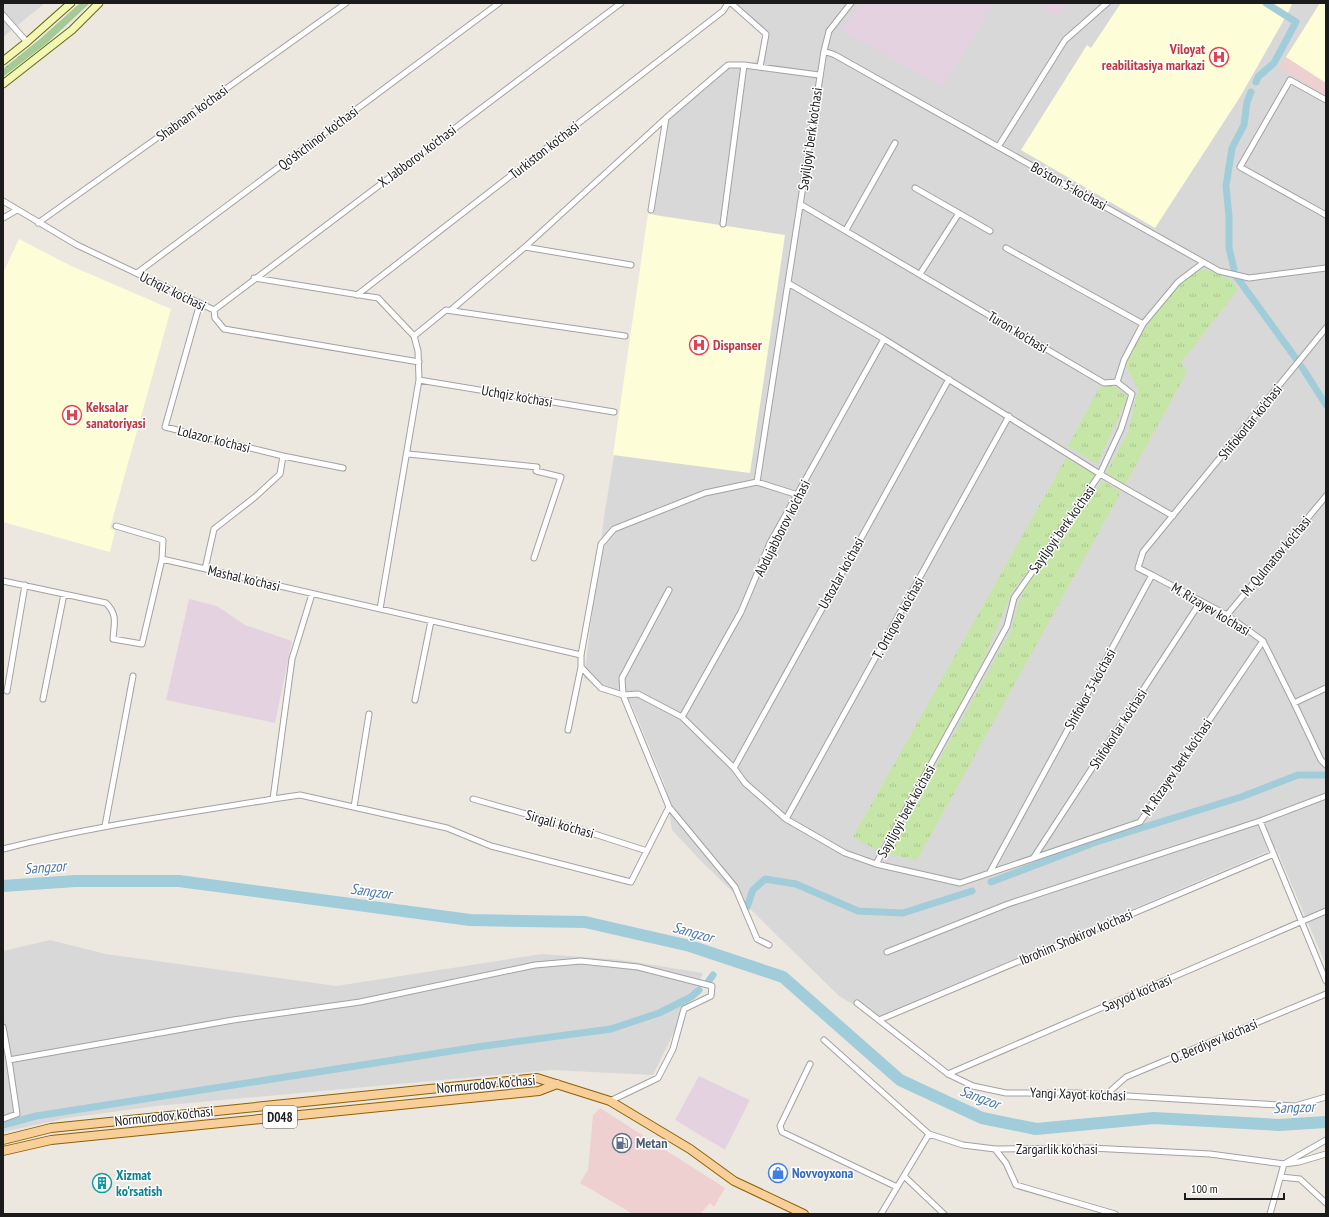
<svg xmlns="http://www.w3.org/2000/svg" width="1329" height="1217" font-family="'PT Sans Narrow',sans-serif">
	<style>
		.residential { fill: #d9d8d8 }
		.commercial { fill: #edd0cf }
		.industrial { fill: #e5d2e1 }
		.education { fill: #fdfed8 }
		.grass { fill: url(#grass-tufts) }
		.forest { fill: url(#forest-firs) }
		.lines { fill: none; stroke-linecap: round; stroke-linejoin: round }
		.canal { stroke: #a1ccd9; stroke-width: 7 }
		.river { stroke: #a1ccd9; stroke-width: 12 }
		.minor-casing { stroke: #a2a2a2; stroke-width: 7 }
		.secondary-casing { stroke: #606b08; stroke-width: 9 }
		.primary-casing { stroke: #8c6005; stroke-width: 10 }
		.minor { stroke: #fff; stroke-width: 5 }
		.secondary { stroke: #f3f6b4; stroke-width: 7 }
		.primary { stroke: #f8cf99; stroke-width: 8 }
		.labels { text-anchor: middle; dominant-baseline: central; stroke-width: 3; stroke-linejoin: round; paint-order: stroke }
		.shield { fill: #fff; stroke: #5f5f5f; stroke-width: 1 }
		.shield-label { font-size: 13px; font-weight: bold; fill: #1b1b1b }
		.health-label { font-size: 14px; font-weight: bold; fill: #be3a42; stroke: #fff; text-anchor: start }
		.street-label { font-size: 14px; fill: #1b1b1b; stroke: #fff }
		.service-label { font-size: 14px; font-weight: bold; fill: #4e5e75; stroke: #fff; text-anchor: start }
		.shop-label { font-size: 14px; font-weight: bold; fill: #366cbe; stroke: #fff; text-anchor: start }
		.culture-label { font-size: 14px; font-weight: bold; fill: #0d838f; stroke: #fff; text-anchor: start }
		.water-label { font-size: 15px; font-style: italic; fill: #4c79a6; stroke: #fff }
	</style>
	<defs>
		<pattern id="grass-tufts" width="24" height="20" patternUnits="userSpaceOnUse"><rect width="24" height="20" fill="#c6e6a7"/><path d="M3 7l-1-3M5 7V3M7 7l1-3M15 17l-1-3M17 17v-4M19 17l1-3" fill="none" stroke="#aac58f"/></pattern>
		<pattern id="forest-firs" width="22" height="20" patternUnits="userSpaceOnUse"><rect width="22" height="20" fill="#a5ca96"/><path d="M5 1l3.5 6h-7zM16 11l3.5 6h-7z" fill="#8dad81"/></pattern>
	</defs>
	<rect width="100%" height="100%" fill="#ece8e0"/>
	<path class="residential" d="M3,3H45L3,37Z
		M732,3H1326V965L1276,848L876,1018L839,996L700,860L672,830L665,785L631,703L584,678L604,517L669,120L728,62H755L768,39Z
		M50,940L106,954L336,986L542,954L622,960L703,973L653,1075L551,1070L157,1106L67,1118L3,1132V951Z"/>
	<path class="commercial" d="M1286,57L1326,83V96L1280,68Z
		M600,1108L725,1188L714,1207L710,1203L700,1214H633L580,1183L588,1170L593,1115Z"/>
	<path class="industrial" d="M862,3H995L943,87L841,30Z
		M1038,3H1068L1057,17Z
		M189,599L217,606L245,625L292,641L275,723L166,700Z
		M699,1076L750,1100L725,1150L675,1120Z"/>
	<path class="education" d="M1121,3H1292L1290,9L1240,97L1155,228L1021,150L1087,45L1091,48Z
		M1320,3H1326V83L1286,57Z
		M648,214L785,235L750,473L613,455Z
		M19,239L71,266L171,309L110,528L115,531L110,552L3,522V273Z"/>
	<path class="grass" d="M1205,269L1230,279L1238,289L1181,363L1187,372L1125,485L1106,473L1128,433L1138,389L1125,364C1139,336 1173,277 1205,269Z
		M1111,385L1128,396L1097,464L1068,446L1099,388Z
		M1066,458L1095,475L1051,539L1012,592L983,660L936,751L878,851L853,837Z
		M1103,481L1121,492L917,860L887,854L1012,629L1015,614L1024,590L1065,531Z"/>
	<path class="forest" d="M80,3H90L46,44L3,77V69L40,39Z"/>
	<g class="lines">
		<path class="canal" d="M1256,82L1258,77L1274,63L1296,22L1266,3
			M1234,269L1229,248V216L1226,186L1232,148L1244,125L1247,102L1251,92
			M1236,276L1297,360
			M1302,367L1326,405
			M991,882L1096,842L1241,797L1298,775H1326
			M747,907L753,890L765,879L796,884L858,911L903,913L972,891
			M708,982L713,975
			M3,1125L36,1116L477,1047L611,1029L659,1013L691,997L699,990"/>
		<path class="river" d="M3,886L75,881H179L470,920L585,922L690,946L783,977L900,1080L982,1118L1036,1129L1154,1118L1279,1125L1326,1122"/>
		<g class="minor-casing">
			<path id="minor" d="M731,3L766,34L760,67
				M3,15L27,42
				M824,51L835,55L1219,271L1249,278L1326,268
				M1326,100L1290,80L1240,167L1326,215
				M998,147L1065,40L1107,3
				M915,188L990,231
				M3,201L77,245L214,310L215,318L224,329L419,362
				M800,204L1104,383L1117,382
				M651,210L666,118L728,65H744L819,75
				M3,218L17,210
				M38,223L346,3
				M723,224L744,65
				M846,230L895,143
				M525,247L666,118
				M1006,248L1143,324
				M137,273L499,3
				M920,274L959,213
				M254,278L378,298L414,336L446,310L625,336
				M788,283L884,339L1100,474L1014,598L1007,626L876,864
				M357,295L723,11L728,3
				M200,303L165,427L283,456L343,468
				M214,310L621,3
				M451,310L525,247L631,265
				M419,380L614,412
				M408,454L537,467L536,471L561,477L534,558
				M757,482L824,51L829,31L851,3
				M798,495L757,482L705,493L614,529L601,544L581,655V667L601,688L623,695L638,694L682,717L734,768L745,783L786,819L845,853L876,864L960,883L1140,822L1263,641
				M1173,516L1100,474L1121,429L1132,394L1117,382L1124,360L1143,324L1178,282L1203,263
				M116,526L163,540L162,559
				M205,569L214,529L255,497L280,474L283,456
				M1152,575L1227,615L1263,641L1294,703L1326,688
				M3,581L106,603C118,615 114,623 113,639L142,644L162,559L581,655
				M669,590L622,678L623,695L669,807L735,887L757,939L769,945
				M380,609L419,380L418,351L414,336
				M1227,615L1326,496
				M7,691L25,585
				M43,699L64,594
				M415,700L431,621
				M1294,703L1321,760L1326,765
				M682,717L741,612L770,543L884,339
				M568,730L581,667
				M734,768L949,379
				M273,799L300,795L447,828L491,846L631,882L669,807
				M473,799L582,830L647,851
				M354,807L369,714
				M786,819L1009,416
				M1260,821L1326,981
				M105,826L133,676
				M3,849C92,826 182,814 273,799L292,659L312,594
				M1034,857L1201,601
				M990,872L1152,575L1138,568L1143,552L1326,328
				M887,952L1008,904L1260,821L1326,796
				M857,1003L948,1074L973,1086L1006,1093H1077L1295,1106L1326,1097
				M879,1020L1274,854
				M3,1027L9,1060
				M824,1040L929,1134L963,1145L995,1149L1091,1148L1210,1154L1284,1164L1299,1162L1326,1154
				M810,1064L780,1126L782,1132L897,1187
				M948,1074L1326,911
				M1107,1094L1126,1077L1326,994
				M3,1119L17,1114L9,1060L233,1020L360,1002L535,965L581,961L638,967L712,986L711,996L684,1009L673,1049L658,1078L610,1101
				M995,1149L1006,1163L1016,1185L1115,1214
				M904,1176L944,1214
				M1281,1177L1300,1179L1326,1203
				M881,1214L929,1134
				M1270,1214L1284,1164L1326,1140"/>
		</g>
		<g class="secondary-casing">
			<path id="secondary" d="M3,61L27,42L71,3
				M3,84L72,30L99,3"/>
		</g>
		<g class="primary-casing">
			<path id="primary" d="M3,1140L51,1128L537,1078L610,1101L690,1149L734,1181L804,1214
				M3,1151L51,1140L539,1091L557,1084"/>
		</g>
		<use href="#minor" class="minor"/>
		<use href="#secondary" class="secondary"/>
		<use href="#primary" class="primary"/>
	</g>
	<defs>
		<g id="hospital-ring" transform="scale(1)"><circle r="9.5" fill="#fff" stroke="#e0444e" stroke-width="1.5"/><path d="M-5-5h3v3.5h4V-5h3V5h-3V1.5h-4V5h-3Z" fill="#e0444e"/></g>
		<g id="fuel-ring" transform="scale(1)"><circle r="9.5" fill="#fff" stroke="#5c6f8a" stroke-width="1.5"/><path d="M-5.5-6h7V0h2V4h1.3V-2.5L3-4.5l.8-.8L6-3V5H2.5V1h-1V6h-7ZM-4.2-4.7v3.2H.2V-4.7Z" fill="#5c6f8a"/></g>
		<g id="shop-ring" transform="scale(1)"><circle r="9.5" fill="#fff" stroke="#3f7fe0" stroke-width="1.5"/><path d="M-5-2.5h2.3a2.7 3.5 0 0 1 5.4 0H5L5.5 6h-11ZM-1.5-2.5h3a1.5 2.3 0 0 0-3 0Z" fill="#3f7fe0"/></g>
		<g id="building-ring" transform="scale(1)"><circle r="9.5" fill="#fff" stroke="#0f9aa8" stroke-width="1.5"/><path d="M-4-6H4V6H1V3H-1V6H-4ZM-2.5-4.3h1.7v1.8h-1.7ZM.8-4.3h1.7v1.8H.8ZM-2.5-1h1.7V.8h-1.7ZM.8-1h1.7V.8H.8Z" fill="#0f9aa8"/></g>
	</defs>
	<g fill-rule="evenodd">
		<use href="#hospital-ring" x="1219" y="57"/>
		<use href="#hospital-ring" x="699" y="345"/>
		<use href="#hospital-ring" x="72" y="415"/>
		<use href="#fuel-ring" x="622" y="1143"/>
		<use href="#shop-ring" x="778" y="1173"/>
		<use href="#building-ring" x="102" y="1183"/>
	</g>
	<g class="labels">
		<rect class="shield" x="263" y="1106" width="34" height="22" rx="3"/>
		<g class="shield-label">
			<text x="280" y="1117">D048</text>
		</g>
		<g class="health-label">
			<text x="1205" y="49" text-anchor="end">Viloyat<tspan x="1205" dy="16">reabilitasiya markazi</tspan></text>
			<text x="713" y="345">Dispanser</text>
			<text x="86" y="407">Keksalar<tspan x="86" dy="16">sanatoriyasi</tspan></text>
		</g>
		<g class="street-label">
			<text transform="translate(192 113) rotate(-36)">Shabnam ko'chasi</text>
			<text transform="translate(318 138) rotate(-37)">Qo'shchinor ko'chasi</text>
			<text transform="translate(810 139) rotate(-82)">Sayiljoyi berk ko'chasi</text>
			<text transform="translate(544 150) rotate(-38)">Turkiston ko'chasi</text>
			<text transform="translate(417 156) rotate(-37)">X. Jabborov ko'chasi</text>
			<text transform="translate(1069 186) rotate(29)">Bo'ston 5-ko'chasi</text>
			<text transform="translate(173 291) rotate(26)">Uchqiz ko'chasi</text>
			<text transform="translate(1018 332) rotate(31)">Turon ko'chasi</text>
			<text transform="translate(517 396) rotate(10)">Uchqiz ko'chasi</text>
			<text transform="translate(1250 422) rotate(-51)">Shifokorlar ko'chasi</text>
			<text transform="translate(214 439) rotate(14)">Lolazor ko'chasi</text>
			<text transform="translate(782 528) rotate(-63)">Abdujabborov ko'chasi</text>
			<text transform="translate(1062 529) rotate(-55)">Sayiljoyi berk ko'chasi</text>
			<text transform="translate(1276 556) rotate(-50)">M. Qulmatov ko'chasi</text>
			<text transform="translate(841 573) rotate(-61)">Ustozlar ko'chasi</text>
			<text transform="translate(244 578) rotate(13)">Mashal ko'chasi</text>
			<text transform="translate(1211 609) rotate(31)">M. Rizayev ko'chasi</text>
			<text transform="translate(898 618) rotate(-61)">T. Ortiqova ko'chasi</text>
			<text transform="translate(1090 689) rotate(-61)">Shifokor 3-ko'chasi</text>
			<text transform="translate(1118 729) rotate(-57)">Shifokorlar ko'chasi</text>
			<text transform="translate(1177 767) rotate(-56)">M. Rizayev berk ko'chasi</text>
			<text transform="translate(906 811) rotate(-61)">Sayiljoyi berk ko'chasi</text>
			<text transform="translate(560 824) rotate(16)">Sirgali ko'chasi</text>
			<text transform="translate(1076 937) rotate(-23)">Ibrohim Shokirov ko'chasi</text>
			<text transform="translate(1137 993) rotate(-23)">Sayyod ko'chasi</text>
			<text transform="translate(1214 1041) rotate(-23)">O. Berdiyev ko'chasi</text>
			<text transform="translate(486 1084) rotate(-5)">Normurodov ko'chasi</text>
			<text transform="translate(1078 1094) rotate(2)">Yangi Xayot ko'chasi</text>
			<text transform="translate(164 1116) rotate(-6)">Normurodov ko'chasi</text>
			<text x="1057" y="1149">Zargarlik ko'chasi</text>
		</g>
		<g class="service-label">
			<text x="636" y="1143">Metan</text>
		</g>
		<g class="shop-label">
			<text x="792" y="1173">Novvoyxona</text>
		</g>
		<g class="culture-label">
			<text x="116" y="1175">Xizmat<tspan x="116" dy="16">ko'rsatish</tspan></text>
		</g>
		<g class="water-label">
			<text transform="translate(45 867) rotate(-4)">Sangzor</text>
			<text transform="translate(371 891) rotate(8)">Sangzor</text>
			<text transform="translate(693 932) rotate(16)">Sangzor</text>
			<text transform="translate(980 1097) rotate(21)">Sangzor</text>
			<text transform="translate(1294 1107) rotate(-2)">Sangzor</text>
		</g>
	</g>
	<rect width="1329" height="1217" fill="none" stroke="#1b1b1b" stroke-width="8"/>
	<path d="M1185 1193v6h99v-6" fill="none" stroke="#1b1b1b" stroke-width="2"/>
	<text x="1191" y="1193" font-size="12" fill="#1b1b1b" stroke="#ffffff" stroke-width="3" paint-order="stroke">100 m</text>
</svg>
